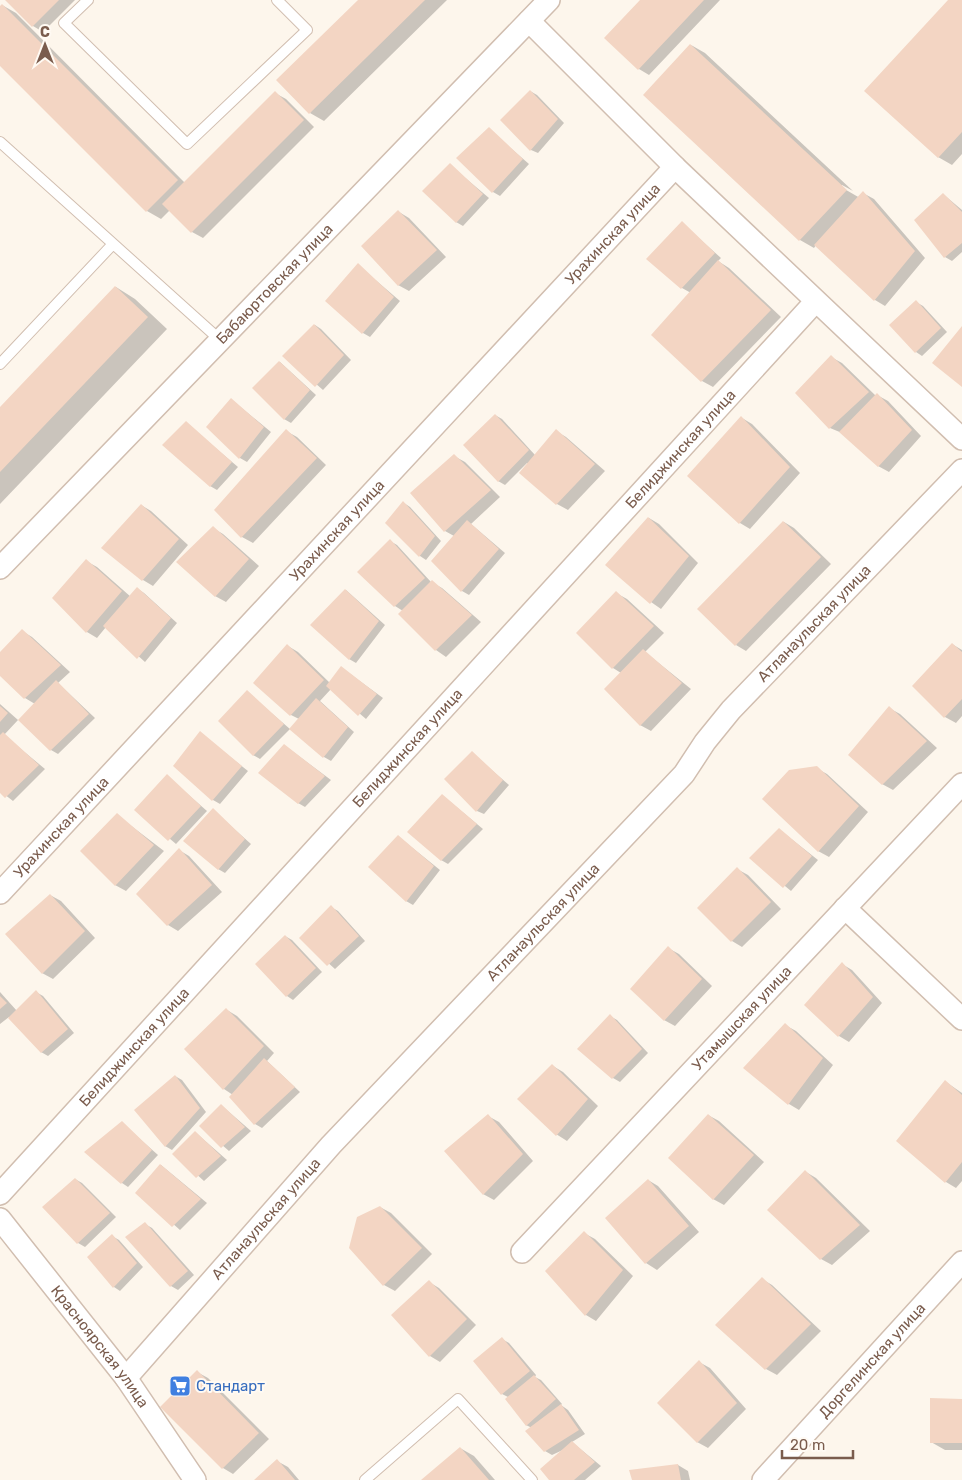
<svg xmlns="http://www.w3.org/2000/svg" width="962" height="1480" font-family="Rubik,sans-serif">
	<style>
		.shadow { fill: #0003 }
		.building { fill: #f3d5c3 }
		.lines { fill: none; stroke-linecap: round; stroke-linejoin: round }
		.lane-casing { stroke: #d1beb0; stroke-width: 12 }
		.street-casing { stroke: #d1beb0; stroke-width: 24 }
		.lane { stroke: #fff; stroke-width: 10 }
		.street { stroke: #fff; stroke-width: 21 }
		.labels { text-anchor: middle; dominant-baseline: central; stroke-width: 4; stroke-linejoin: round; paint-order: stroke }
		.street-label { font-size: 15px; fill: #7a5c4d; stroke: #fffaf3 }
		.shop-label { font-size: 15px; fill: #366cbe; stroke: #fffaf3; text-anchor: start }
	</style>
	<rect width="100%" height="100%" fill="#fdf6ec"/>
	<path class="shadow" d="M7,0H75L43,32L33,26Z
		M360,0H447L324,121L310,113Z
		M642,0H720L649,75L639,69Z
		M949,0H962V154L952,165L938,157Z
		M2,5L16,13L185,183L275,93L286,99L314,127L203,238L192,232L170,210L161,219L147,211L0,64V8Z
		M691,45L705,53L853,191L842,185L841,187L860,198L863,193L874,199L925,258L885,306L875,300L816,245L814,248L800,240Z
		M530,91L537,95L564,123L538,153L531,150Z
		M489,129L529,164L500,196L493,192Z
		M450,165L489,198L463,226L456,222Z
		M943,194L962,210V252L952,261L945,257Z
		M399,212L409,218L446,257L409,291L398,285Z
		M682,223L721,258L718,261L729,268L781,317L713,387L702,381L653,335L691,293L682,288Z
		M358,265L400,301L370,337L363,333Z
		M116,287L135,299L167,329L0,504V409Z
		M916,302L923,306L947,332L922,356L916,352Z
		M315,325L321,329L351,360L323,390L284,356Z
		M831,357L842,363L876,396L877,395L888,401L921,436L889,472L878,466L842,433L830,428L797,393Z
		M280,362L316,395L291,423L284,419Z
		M232,400L271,432L247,462L240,458Z
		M495,415L502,419L535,455L556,431L566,437L605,471L568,510L557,504L521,473L528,464L527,463L505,485L498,481Z
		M742,418L752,424L800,473L750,529L740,523Z
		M186,423L238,467L217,490L210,486Z
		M286,431L297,437L326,465L253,543L242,537L215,510Z
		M454,456L465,462L500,497L471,524L505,553L469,595L462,591L454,536L445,531L412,493Z
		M404,503L410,507L441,541L426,560L420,556Z
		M141,505L151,511L188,545L153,586L143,580Z
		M649,518L659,524L698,563L661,609L651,602Z
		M784,522L794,528L831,564L746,651L736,645Z
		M213,528L223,534L259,566L226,602L215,596Z
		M390,541L397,545L431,582L442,588L481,622L446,657L436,650L400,614L403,611L395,606L359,572Z
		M86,561L97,567L131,597L138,589L144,593L177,623L145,662L106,627L97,638L87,632Z
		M346,590L385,625L356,663L349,659Z
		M616,593L627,599L664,633L645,652L691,689L651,731L640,725L621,673L613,668Z
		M22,631L32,637L70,672L58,683L95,718L58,754L51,750L35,704L25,698L0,674V654Z
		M952,644L962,650V716L956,723L945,717L913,686Z
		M288,646L298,652L330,683L342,668L383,698L366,719L331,689L320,701L354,732L331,761L324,757L299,719L291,715Z
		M247,692L290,729L260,759L253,755Z
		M0,704L18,720L4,735L45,769L13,801L0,791Z
		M889,708L900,714L937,748L893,790L882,784Z
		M200,733L248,771L220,804L213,800Z
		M284,745L331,780L305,807L298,803Z
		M472,753L509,785L484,814L477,811Z
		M816,768L827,774L868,812L829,857L818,851Z
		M167,776L207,811L176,844L136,810Z
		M442,795L483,829L448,864L441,860Z
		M213,810L251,844L225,873L218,869Z
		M117,815L164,851L126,891L115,885Z
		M780,830L818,860L791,891L751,858Z
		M399,837L440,870L413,905L406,901Z
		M179,850L189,856L222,892L178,931L168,925Z
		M737,869L748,875L781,909L742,947L732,941L699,908Z
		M50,895L61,901L95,938L53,979L42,973Z
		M331,907L338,911L365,941L335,969L300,938Z
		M285,936L292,940L322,972L293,1000L287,996Z
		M668,948L679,954L712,986L675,1026L664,1020Z
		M842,964L852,970L882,1003L849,1042L839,1036Z
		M0,992L17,1011L36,992L43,996L74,1033L48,1056L41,1052L9,1017L0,1024Z
		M227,1010L237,1016L274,1053L267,1061L300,1092L262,1128L255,1124L230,1097L233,1095L224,1089L186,1049Z
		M610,1016L617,1020L648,1053L620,1082L613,1078Z
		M785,1025L796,1031L833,1065L799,1110L789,1104Z
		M553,1066L563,1072L598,1106L567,1141L556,1134Z
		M175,1076L182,1080L206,1112L172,1150L165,1146Z
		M946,1082L962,1093V1181L956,1188L946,1182L898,1141Z
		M221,1105L251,1131L229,1151L200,1126Z
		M708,1115L719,1121L764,1162L724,1205L713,1199Z
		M488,1116L499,1122L533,1161L494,1200L483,1194Z
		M122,1123L158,1155L128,1187L122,1183Z
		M195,1132L227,1160L204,1181L174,1154Z
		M161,1165L207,1203L180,1230L137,1192Z
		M806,1172L816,1178L870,1231L832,1265L821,1259Z
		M75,1179L82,1183L116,1217L85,1247L78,1243Z
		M648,1180L658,1186L699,1232L657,1270L646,1263L607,1219Z
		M380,1207L391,1213L432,1254L395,1291L384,1285Z
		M145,1224L152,1228L194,1275L178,1290L171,1286L127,1237Z
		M584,1233L595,1239L633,1276L596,1321L586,1315Z
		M112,1236L119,1240L143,1267L120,1291L114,1287Z
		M762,1279L772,1285L821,1331L777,1375L766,1369L717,1325Z
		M429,1282L439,1288L476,1325L440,1362L430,1356Z
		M502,1339L509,1343L536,1375L535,1377L541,1380L562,1404L561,1405L568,1410L585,1434L572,1442L601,1466L585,1480H551L565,1449L552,1455L545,1451L532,1428L526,1425L508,1397L502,1394Z
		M699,1362L710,1368L746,1409L708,1448L697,1442Z
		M197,1372L208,1378L269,1439L233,1474L223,1468L162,1407Z
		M962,1400V1450H945L931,1442Z
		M460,1448L474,1456L495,1480H423Z
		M277,1461L288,1467L299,1480H256Z
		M678,1465L688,1471L690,1480H633Z"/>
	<path class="building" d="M5,0H59L32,27Z
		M358,0H425L309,114L276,80Z
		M640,0H704L638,70L604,38Z
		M948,0H962V132L938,158L864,91Z
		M2,4L178,180L146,212L0,66V6Z
		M690,44L847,190L799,241L643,95Z
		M530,90L558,119L530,151L500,120Z
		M275,91L304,120L191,233L162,204Z
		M489,127L523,159L492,193L456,158Z
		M450,163L483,194L456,223L422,191Z
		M863,191L915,251L874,301L814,245Z
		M943,193L962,212V243L944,258L914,220Z
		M398,210L437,250L398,286L361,246Z
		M682,221L715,253L681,289L646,259Z
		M718,260L771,310L701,382L651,335Z
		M358,263L394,297L362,334L325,301Z
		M115,286L148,317L0,472V407Z
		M916,300L941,328L915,353L889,325Z
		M314,324L344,355L315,387L282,356Z
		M962,326V387L932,363Z
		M831,355L869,392L829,429L795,393Z
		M279,361L310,390L284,420L252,388Z
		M877,393L912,430L878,467L839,432Z
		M231,398L264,427L239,459L206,427Z
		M495,414L529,450L498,482L463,445Z
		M741,416L790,467L739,524L687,476Z
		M186,421L232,462L210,487L162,445Z
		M286,429L317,458L241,538L214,510Z
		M556,429L595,464L556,505L519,473Z
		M454,454L491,490L444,532L410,493Z
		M403,501L435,536L419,557L385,523Z
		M141,504L179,539L142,581L101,548Z
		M648,517L689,556L650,604L605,565Z
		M467,520L499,549L461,592L431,561Z
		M783,521L821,557L735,646L697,609Z
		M213,526L249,559L215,597L176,562Z
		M390,539L425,578L394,607L357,572Z
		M86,559L122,591L86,633L52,598Z
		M432,580L472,615L435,651L398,614Z
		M137,587L171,618L137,659L103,626Z
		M345,589L379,621L349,660L310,625Z
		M616,591L654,626L612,669L576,633Z
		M22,629L61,665L24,699L0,676V652Z
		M952,643L962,652V699L944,718L912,686Z
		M287,644L324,680L290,716L253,683Z
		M643,649L682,683L640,726L604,689Z
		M341,666L377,694L358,716L326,686Z
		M56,680L89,714L50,751L18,720Z
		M247,690L284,724L253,756L218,721Z
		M316,698L348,727L323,758L289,729Z
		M0,706L8,713L0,722Z
		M889,706L927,741L882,785L848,755Z
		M200,731L242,766L212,801L173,766Z
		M3,732L39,765L5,798L0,793V735Z
		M284,744L325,776L298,804L258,773Z
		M472,751L503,780L476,812L444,779Z
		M817,766L859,806L818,852L762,799L789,770Z
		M167,774L201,806L168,841L134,810Z
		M442,794L477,824L441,861L407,832Z
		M213,808L245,839L218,870L183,841Z
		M117,813L154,845L115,886L80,851Z
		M779,828L812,856L783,888L749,858Z
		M398,835L434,866L406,902L368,867Z
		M179,848L212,885L167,926L136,894Z
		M737,867L771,902L731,942L697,908Z
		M50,894L85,931L42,974L5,934Z
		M331,905L359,936L327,966L299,938Z
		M285,935L316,968L286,997L255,964Z
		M668,946L702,979L664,1021L630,989Z
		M842,962L873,997L838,1037L804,1005Z
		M36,990L68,1029L41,1053L8,1018Z
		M0,996L7,1003L0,1009Z
		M226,1008L264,1046L223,1090L184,1049Z
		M610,1014L642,1049L612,1079L577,1049Z
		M785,1023L823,1058L788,1105L743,1068Z
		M264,1058L295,1087L254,1125L229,1097Z
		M552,1064L588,1099L556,1136L517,1099Z
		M175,1075L200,1108L165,1147L134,1110Z
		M945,1080L962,1095V1162L945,1183L896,1141Z
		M221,1104L245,1127L221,1148L199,1126Z
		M488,1114L523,1154L483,1195L444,1151Z
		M708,1114L754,1155L713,1200L668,1158Z
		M122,1121L152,1150L121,1184L84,1152Z
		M195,1131L221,1156L196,1178L172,1154Z
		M160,1164L201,1199L172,1227L135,1193Z
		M805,1170L860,1225L820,1260L767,1210Z
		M75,1178L110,1213L77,1244L42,1207Z
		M648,1179L689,1226L645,1264L605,1218Z
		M380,1206L422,1248L383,1286L349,1248L357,1217Z
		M145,1222L188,1271L170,1287L125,1237Z
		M584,1231L623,1270L585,1316L545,1271Z
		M112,1234L137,1263L113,1288L87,1257Z
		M762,1277L811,1324L765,1370L715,1325Z
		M429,1280L467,1319L429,1357L391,1315Z
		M502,1337L530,1371L501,1395L473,1361Z
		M699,1360L737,1403L697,1443L657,1403Z
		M197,1370L259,1433L222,1469L160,1407Z
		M534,1375L556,1399L526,1426L505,1399Z
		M930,1398L962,1399V1443H930Z
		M561,1404L579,1430L544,1452L525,1431Z
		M572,1441L595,1462L574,1480H549L540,1469Z
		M460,1447L489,1480H421Z
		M277,1459L295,1480H254Z
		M678,1464L681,1480H632L629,1470Z"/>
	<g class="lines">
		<g class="lane-casing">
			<path id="lane" d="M88,0L64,23L187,144L307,30L277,0
				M0,142L219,339
				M0,364L113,244
				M365,1480L458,1399L532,1480"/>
		</g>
		<g class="street-casing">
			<g id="street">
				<path d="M529,21L675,167L962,439"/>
				<path id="s1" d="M0,568L549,0"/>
				<path id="s2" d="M0,893L675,167"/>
				<path d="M845,908L962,1019"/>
				<path id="s3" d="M0,1194L815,302"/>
				<path id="s4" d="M0,1219L126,1378L195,1480"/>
				<path id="s5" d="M522,1252L962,784"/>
				<path id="s6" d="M126,1378L331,1145L684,774L705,742L731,710L962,470"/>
				<path id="s7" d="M763,1480L962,1262"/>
			</g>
		</g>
		<use href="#lane" class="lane"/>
		<use href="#street" class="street"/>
	</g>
	<defs>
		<g id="supermarket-square" transform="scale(1.125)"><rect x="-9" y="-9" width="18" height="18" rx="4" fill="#3f7fe0" stroke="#fffaf3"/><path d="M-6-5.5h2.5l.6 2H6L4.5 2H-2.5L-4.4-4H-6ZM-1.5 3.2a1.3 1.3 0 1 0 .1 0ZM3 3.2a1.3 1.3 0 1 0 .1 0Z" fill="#fff"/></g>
	</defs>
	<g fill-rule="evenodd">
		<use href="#supermarket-square" x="180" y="1386"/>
	</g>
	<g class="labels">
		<g class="street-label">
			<text stroke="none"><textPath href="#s2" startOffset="900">Урахинская улица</textPath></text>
			<text stroke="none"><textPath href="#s1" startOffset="395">Бабаюртовская улица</textPath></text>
			<text stroke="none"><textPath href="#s3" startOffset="1009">Белиджинская улица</textPath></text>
			<text stroke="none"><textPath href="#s2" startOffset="495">Урахинская улица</textPath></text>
			<text stroke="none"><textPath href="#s6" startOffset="1022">Атланаульская улица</textPath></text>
			<text stroke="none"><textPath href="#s3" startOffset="604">Белиджинская улица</textPath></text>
			<text stroke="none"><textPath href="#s2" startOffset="90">Урахинская улица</textPath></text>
			<text stroke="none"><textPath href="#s6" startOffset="618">Атланаульская улица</textPath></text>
			<text stroke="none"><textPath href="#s5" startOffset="321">Утамышская улица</textPath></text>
			<text stroke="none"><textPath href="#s3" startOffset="199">Белиджинская улица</textPath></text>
			<text stroke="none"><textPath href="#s6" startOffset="212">Атланаульская улица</textPath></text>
			<text stroke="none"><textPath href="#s4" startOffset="162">Красноярская улица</textPath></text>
			<text stroke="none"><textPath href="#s7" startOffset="162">Доргелинская улица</textPath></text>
		</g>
		<g class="shop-label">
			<text x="196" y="1386">Стандарт</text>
		</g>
	</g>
	<g transform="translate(45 45)" stroke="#fffaf3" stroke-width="4" paint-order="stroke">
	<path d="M0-4L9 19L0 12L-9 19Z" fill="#7a5c4d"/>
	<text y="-8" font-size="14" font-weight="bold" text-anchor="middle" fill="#7a5c4d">С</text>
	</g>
	<path d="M782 1450v8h71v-8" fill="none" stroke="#7a5c4d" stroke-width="2.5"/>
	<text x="790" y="1450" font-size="15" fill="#7a5c4d" stroke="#fffaf3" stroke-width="4" paint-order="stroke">20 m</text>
</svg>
